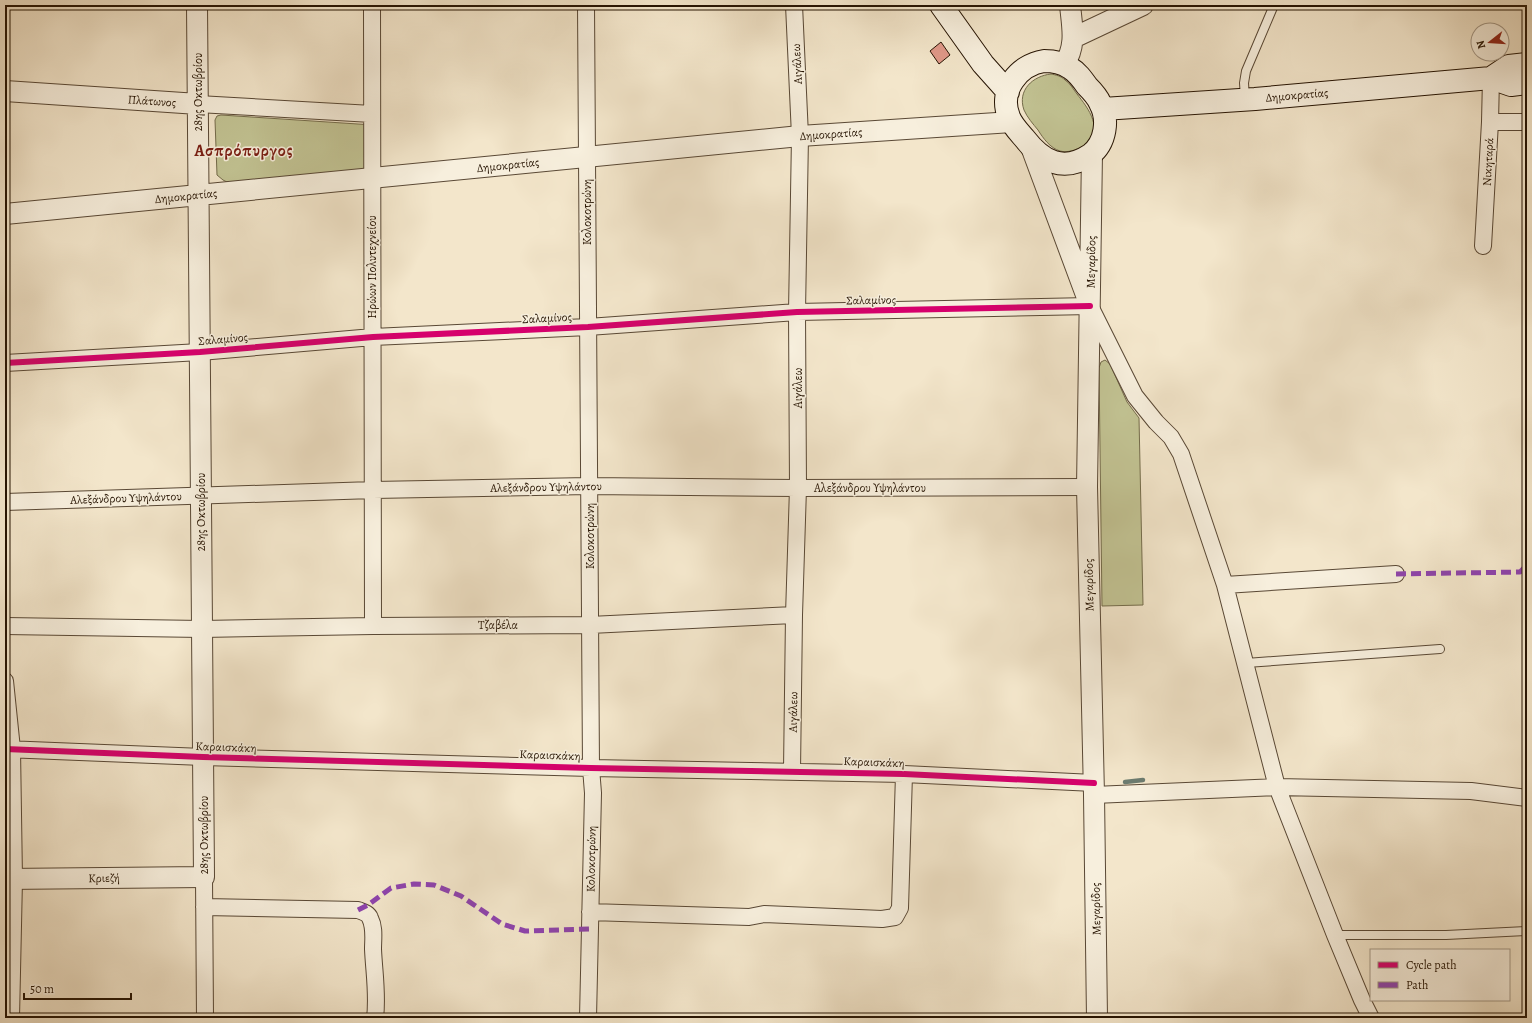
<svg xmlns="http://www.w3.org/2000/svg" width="1532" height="1023" font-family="Alegreya,serif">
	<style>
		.green { fill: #c2c393; stroke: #746c4b }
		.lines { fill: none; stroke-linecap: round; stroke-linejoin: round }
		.stream { stroke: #6c7b6f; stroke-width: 4.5 }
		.building { fill: #e09989; stroke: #261403 }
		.service-casing { stroke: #594835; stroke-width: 10 }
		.minor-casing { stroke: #594835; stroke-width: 18 }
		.tertiary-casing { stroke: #594835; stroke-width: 22 }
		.secondary-casing { stroke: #261403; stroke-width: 24 }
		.service { stroke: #f7efdd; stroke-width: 8 }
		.minor { stroke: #f7efdd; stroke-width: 16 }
		.tertiary { stroke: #f7efdd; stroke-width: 20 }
		.secondary { stroke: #f7efdd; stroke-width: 22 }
		.quiet { stroke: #8e44ad; stroke-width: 5; stroke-dasharray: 10 5; stroke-linecap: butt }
		.cycleway-casing { stroke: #f7efdd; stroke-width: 8 }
		.cycleway { stroke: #d6006c; stroke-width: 6 }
		.labels { text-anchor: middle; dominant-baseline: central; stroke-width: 3; stroke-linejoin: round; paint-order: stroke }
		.street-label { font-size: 12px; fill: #261403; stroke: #f7efdd }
		.district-label { font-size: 16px; font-weight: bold; letter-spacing: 1px; fill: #7a1f14; stroke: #f7efdd }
	</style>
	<rect width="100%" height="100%" fill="#f3e6cb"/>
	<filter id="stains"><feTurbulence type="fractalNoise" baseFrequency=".005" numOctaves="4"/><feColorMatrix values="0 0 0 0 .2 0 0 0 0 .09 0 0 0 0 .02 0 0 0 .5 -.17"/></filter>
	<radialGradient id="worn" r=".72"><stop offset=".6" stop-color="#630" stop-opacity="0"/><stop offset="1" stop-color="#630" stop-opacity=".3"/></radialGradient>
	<path class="green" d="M1051,74C1056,75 1061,76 1065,80C1070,83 1073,89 1077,94C1088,108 1106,131 1083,146C1076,150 1068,153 1060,151C1050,148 1043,138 1038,130C1033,124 1027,117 1024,110C1017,90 1033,76 1051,74Z
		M221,115L373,125L374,175L233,185L223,180L217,175L215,120L217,116Z
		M1105,360L1110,364L1127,402L1139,418L1143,605L1102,606L1099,368L1101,362Z"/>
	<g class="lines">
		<path class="stream" d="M1125,782L1143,780"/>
	</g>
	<path class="building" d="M941,42L950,55L939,64L930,51Z"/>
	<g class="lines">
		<g class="service-casing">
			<path id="service" d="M1245,98L1244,83L1246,71L1274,5
				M1246,663L1440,649
				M1335,935H1446L1527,931"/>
		</g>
		<g class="minor-casing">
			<path id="minor" d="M372,5L373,626
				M586,5L591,768L593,793L588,1018
				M198,104L372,114
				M1490,122H1527
				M1483,246L1490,122L1491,78
				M5,363L200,352L373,337L588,327L797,312L1090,306L1135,396L1156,422L1171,437L1181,454L1225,585L1277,787L1335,935L1362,1000L1371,1018
				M5,502L373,490L589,486L798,488L1087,487
				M1225,585L1396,574
				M5,626L202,629L373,626L590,625L794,615
				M5,681L12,749L14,879L11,1018
				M5,749L203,757L591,768L904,774L1094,783
				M792,771L794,615L798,488L797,312L800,136L794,5
				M1094,795L1277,787L1471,791L1527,798
				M204,877L205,1018
				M204,907L358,910C363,912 368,913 370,918C375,928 373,939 373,949C374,972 378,995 375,1018
				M590,912L749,917L764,914L882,919L895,917L900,908L904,774"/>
		</g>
		<g class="tertiary-casing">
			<path id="tertiary" d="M1073,38L1143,5
				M1064,65C1077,45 1072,27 1070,5
				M5,91L198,104
				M1031,147L1086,295
				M1092,153L1087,487L1094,795L1097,1018
				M5,214L800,136L1012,122
				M5,879L204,877L197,5"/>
		</g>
		<g class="secondary-casing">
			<path id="secondary" d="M941,5L983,64L1008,92
				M1044,61C1054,61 1063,63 1070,68C1077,72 1082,79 1087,86C1092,91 1097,96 1100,103C1109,119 1106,143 1090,155C1063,173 1042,161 1025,139C1019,132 1012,125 1009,117C998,90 1019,65 1044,61Z
				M1491,78L1509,66L1527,64
				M1103,109L1255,99L1491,78L1511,85L1527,83"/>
		</g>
		<use href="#service" class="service"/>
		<use href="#minor" class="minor"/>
		<use href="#tertiary" class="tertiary"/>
		<use href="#secondary" class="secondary"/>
		<path class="quiet" d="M1396,574L1520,572L1527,565
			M358,910L368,905L391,888L414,884L434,885L461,896L502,924L525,931L590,929"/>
		<g class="cycleway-casing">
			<path id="cycleway" d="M5,363L200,352L373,337L588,327L797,312L1090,306
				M5,749L203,757L591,768L904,774L1094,783"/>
		</g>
		<use href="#cycleway" class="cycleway"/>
	</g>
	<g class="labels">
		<g class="street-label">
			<text transform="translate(797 64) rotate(-93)">Αιγάλεω</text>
			<text transform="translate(198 92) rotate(-90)">28ης Οκτωβρίου</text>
			<text transform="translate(1297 95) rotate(-5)">Δημοκρατίας</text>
			<text transform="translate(152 101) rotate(4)">Πλάτωνος</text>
			<text transform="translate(831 134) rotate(-4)">Δημοκρατίας</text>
			<text transform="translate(1488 162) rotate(-87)">Νικηταρά</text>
			<text transform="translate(508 165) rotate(-6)">Δημοκρατίας</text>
			<text transform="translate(186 196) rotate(-6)">Δημοκρατίας</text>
			<text transform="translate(587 212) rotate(-90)">Κολοκοτρώνη</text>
			<text transform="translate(1091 262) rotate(-89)">Μεγαρίδος</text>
			<text transform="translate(372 267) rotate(-90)">Ηρώων Πολυτεχνείου</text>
			<text transform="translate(871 300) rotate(-1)">Σαλαμίνος</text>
			<text transform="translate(547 318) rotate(-3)">Σαλαμίνος</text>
			<text transform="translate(223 339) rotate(-5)">Σαλαμίνος</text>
			<text transform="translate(798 388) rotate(-90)">Αιγάλεω</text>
			<text transform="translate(546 487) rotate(-1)">Αλεξάνδρου Υψηλάντου</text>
			<text x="870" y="488">Αλεξάνδρου Υψηλάντου</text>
			<text transform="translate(126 498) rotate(-2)">Αλεξάνδρου Υψηλάντου</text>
			<text transform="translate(201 512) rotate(-90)">28ης Οκτωβρίου</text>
			<text transform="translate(590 536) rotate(-90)">Κολοκοτρώνη</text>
			<text transform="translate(1089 585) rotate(-91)">Μεγαρίδος</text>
			<text x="498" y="625">Τζαβέλα</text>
			<text transform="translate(793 712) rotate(-89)">Αιγάλεω</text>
			<text transform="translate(226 747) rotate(2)">Καραισκάκη</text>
			<text transform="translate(550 755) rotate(2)">Καραισκάκη</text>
			<text transform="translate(874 762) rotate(2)">Καραισκάκη</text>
			<text transform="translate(204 835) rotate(-90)">28ης Οκτωβρίου</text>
			<text transform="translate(591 859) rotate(-89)">Κολοκοτρώνη</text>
			<text transform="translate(104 878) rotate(-1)">Κριεζή</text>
			<text transform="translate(1096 909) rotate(-91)">Μεγαρίδος</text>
		</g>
		<g class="district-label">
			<text x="244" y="151">Ασπρόπυργος</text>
		</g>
	</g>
	<rect width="1532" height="1023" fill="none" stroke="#f3e6cb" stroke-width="20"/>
	<rect x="6" y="6" width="1520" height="1011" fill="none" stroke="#261403" stroke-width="2"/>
	<rect x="10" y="10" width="1512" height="1003" fill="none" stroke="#261403"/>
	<rect x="1370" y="949" width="140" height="52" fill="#f7efdd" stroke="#a39786"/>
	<rect x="1378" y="962" width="20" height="6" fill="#d6006c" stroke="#a39786"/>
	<text x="1406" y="969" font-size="12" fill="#261403">Cycle path</text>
	<rect x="1378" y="982" width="20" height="6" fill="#8e44ad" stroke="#a39786"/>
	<text x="1406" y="989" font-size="12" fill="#261403">Path</text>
	<g transform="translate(1490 42) rotate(253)"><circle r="19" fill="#f7efdd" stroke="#a39786"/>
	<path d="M0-3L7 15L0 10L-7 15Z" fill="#8f2418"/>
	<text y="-6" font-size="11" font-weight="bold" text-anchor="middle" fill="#261403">N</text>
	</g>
	<path d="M24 993v6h107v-6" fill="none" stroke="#261403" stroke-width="2"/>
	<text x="30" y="993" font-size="12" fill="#261403" stroke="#f7efdd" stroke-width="3" paint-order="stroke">50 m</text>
	<rect width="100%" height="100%" filter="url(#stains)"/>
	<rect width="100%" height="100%" fill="url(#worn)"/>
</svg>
